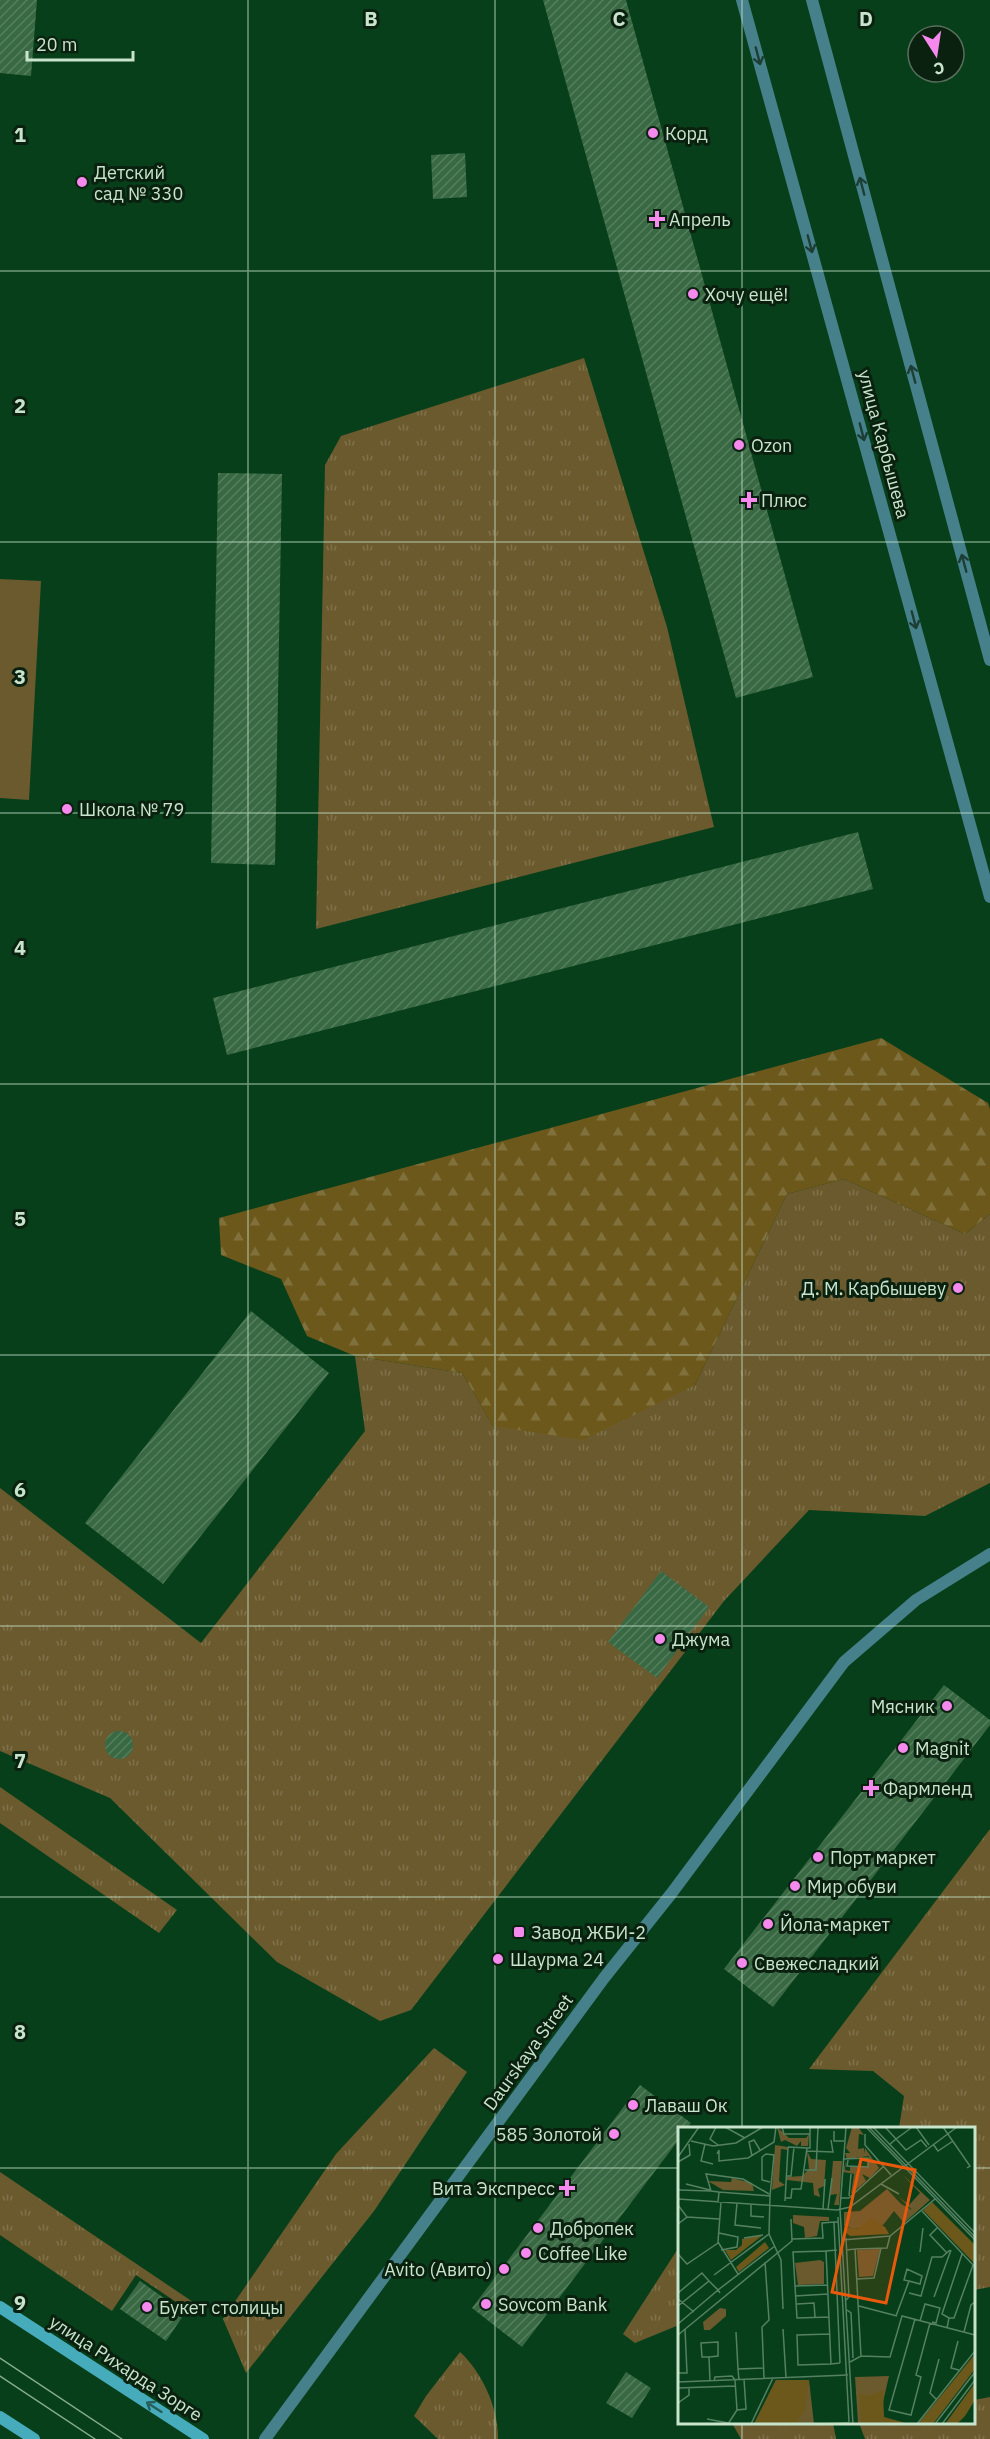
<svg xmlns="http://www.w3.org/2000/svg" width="990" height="2439" font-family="'IBM Plex Sans',sans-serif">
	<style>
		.grass { fill: url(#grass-tufts) }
		.forest { fill: url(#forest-firs) }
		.pitch { fill: #6b5a2d }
		.building { fill: url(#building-hatch) }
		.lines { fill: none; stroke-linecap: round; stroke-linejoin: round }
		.minor { stroke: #46818b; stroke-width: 12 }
		.tertiary { stroke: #46818b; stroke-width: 12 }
		.secondary { stroke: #46acbc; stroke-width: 12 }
		.tram { stroke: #86ab8f; stroke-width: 1.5 }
		.oneway { stroke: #1d3e35 }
		.oneway2 { stroke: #26605d }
		.grid { fill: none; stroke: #c9e4cd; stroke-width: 1.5; stroke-opacity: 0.55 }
		.poi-dot { fill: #f589ee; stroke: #0b2110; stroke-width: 2 }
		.labels { text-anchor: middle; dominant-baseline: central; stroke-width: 6; stroke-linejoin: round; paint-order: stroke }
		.poi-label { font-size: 18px; fill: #c9e4cd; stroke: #0b2110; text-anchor: start }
		.street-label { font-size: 18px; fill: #c9e4cd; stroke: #0b2110 }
		.inset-road { fill: none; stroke: #558162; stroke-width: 1.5 }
		.view { fill: #e8590c; fill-opacity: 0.15; stroke: #e8590c; stroke-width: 3 }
		.inset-edge { fill: none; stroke: #c9e4cd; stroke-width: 3 }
		.grid-label { font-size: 20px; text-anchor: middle; font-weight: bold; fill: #c9e4cd; stroke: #0b2110; stroke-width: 6; stroke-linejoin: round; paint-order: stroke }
	</style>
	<defs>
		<pattern id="grass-tufts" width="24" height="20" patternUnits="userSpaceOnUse" patternTransform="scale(1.5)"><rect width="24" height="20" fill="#6b5a2d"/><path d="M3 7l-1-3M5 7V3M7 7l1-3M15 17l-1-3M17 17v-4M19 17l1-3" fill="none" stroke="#7f724a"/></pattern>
		<pattern id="forest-firs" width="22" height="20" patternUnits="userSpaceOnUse" patternTransform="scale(1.5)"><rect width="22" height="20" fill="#6d581c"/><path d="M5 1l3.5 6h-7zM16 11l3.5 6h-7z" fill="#80703c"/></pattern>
		<pattern id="building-hatch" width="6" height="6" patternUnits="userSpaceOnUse" patternTransform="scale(1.5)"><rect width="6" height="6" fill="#396943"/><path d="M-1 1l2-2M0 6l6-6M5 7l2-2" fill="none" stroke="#547e5d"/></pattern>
	</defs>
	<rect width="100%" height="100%" fill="#073f1a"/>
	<path class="grass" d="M584,358L667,627L714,827L316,929L325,465L341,436Z
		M844,1179L965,1234L990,1214V1483L925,1516L809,1510L724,1601L411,2010L380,2021L277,1962L110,1798L0,1751V1488L201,1643L365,1431L355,1356L462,1373L493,1426L695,1385L787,1194Z
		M0,1787L177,1910L159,1933L0,1823Z
		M990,1829V2287L974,2290V2128H899L904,2096L873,2071L809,2069Z
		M434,2048L467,2072L374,2211L246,2373L223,2319L336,2154Z
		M0,2172L196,2304L191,2312L136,2275L112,2311L0,2235Z
		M679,2247V2325L635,2343L623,2334Z
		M460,2352C482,2372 499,2409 498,2439H438L414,2416L426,2396Z
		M990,2397V2439H865L859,2423L974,2422V2400Z
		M732,2423H833L836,2439H741Z"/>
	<path class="forest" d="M881,1038L988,1103L990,1109V1214L965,1234L844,1179L787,1194L695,1385L583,1440L493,1426L462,1373L355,1356L307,1336L281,1279L221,1255L219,1218Z"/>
	<path class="pitch" d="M0,579L41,581L29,800L0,798Z"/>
	<path class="building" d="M0,0H37L31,76L0,73Z
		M543,0H626L813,677L736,698Z
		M465,153L467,197L433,199L431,155Z
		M218,473L282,474L275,865L211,863Z
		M858,832L873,889L227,1055L213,998Z
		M251,1311L329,1373L163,1584L85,1523Z
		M661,1571L709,1607L657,1678L608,1642Z
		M944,1685L990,1720V1725L773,2007L724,1969Z
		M105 1745a14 14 0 1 1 28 0a14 14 0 1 1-28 0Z
		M640,2085L691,2123L687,2128H680V2138L522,2347L472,2308Z
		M140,2281L185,2313L166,2341L120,2309Z
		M626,2372L651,2388L632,2418L606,2403Z"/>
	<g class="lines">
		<path class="minor" d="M742,0L990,897
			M812,0L990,660"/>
		<path class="tertiary" d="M265,2439L604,1978L671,1894L844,1662L916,1600L990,1554"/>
		<path class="secondary" d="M0,2307L203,2439
			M0,2417L34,2439"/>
		<path class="tram" d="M0,2358L122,2439
			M0,2376L95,2439"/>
	</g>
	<defs><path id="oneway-shaft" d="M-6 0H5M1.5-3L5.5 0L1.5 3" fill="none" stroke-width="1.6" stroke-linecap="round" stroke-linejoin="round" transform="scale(1.5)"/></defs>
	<g class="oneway">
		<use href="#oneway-shaft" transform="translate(758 56) rotate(75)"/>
		<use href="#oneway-shaft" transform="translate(862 186) rotate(-105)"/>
		<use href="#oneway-shaft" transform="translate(810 244) rotate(75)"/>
		<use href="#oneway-shaft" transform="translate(913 374) rotate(-105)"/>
		<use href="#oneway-shaft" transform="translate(862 432) rotate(75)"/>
		<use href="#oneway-shaft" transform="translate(964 563) rotate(-105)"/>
		<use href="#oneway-shaft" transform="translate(914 620) rotate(75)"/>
	</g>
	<use class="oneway2" href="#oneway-shaft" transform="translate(154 2407) rotate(-147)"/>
	<path class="grid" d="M248,0V2439M495,0V2439M742,0V2128M0,271H990M0,542H990M0,813H990M0,1084H990M0,1355H990M0,1626H990M0,1897H990M0,2168H680M974,2168H990M742,2422V2439"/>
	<g class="poi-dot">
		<circle cx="653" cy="133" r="6"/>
		<circle cx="82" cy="182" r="6"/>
		<path d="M654 210h6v6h6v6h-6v6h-6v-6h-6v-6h6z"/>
		<circle cx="693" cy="294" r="6"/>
		<circle cx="739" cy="445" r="6"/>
		<path d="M746 491h6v6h6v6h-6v6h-6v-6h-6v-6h6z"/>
		<circle cx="67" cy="809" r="6"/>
		<circle cx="958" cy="1288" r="6"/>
		<circle cx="660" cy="1639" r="6"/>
		<circle cx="947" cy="1706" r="6"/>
		<circle cx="903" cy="1748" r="6"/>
		<path d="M868 1779h6v6h6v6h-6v6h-6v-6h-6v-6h6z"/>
		<circle cx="818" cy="1857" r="6"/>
		<circle cx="795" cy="1886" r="6"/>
		<circle cx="768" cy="1924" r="6"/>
		<rect x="513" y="1926" width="12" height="12" rx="3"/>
		<circle cx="498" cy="1959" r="6"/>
		<circle cx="742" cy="1963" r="6"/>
		<circle cx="633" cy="2105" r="6"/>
		<circle cx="614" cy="2134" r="6"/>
		<path d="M564 2179h6v6h6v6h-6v6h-6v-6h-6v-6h6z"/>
		<circle cx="538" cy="2228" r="6"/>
		<circle cx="526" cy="2253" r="6"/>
		<circle cx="504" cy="2269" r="6"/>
		<circle cx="486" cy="2304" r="6"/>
		<circle cx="147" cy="2307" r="6"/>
	</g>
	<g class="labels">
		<g class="poi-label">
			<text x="665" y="133">Корд</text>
			<text x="94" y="172">Детский<tspan x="94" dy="21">сад № 330</tspan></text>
			<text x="669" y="219">Апрель</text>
			<text x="705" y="294">Хочу ещё!</text>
			<text x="751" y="445">Ozon</text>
			<text x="761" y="500">Плюс</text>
			<text x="79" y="809">Школа № 79</text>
			<text x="946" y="1288" text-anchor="end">Д. М. Карбышеву</text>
			<text x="672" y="1639">Джума</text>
			<text x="935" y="1706" text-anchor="end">Мясник</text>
			<text x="915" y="1748">Magnit</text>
			<text x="883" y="1788">Фармленд</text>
			<text x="830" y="1857">Порт маркет</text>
			<text x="807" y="1886">Мир обуви</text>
			<text x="780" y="1924">Йола-маркет</text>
			<text x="531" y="1932">Завод ЖБИ-2</text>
			<text x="510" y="1959">Шаурма 24</text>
			<text x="754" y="1963">Свежесладкий</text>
			<text x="645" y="2105">Лаваш Ок</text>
			<text x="602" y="2134" text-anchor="end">585 Золотой</text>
			<text x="555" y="2188" text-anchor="end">Вита Экспресс</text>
			<text x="550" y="2228">Добропек</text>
			<text x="538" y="2253">Coffee Like</text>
			<text x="492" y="2269" text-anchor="end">Avito (Авито)</text>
			<text x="498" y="2304">Sovcom Bank</text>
			<text x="159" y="2307">Букет столицы</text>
		</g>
		<g class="street-label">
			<text transform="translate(884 444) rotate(75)">улица Карбышева</text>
			<text transform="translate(528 2052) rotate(-54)">Daurskaya Street</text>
			<text transform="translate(126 2368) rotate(33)">улица Рихарда Зорге</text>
		</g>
	</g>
	<g transform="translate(678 2127)">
		<rect width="297" height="297" fill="#073f1a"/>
		<path d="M99,0L111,11H128L131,7L130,19H123V14L119,19L107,13L103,15ZM174,0H180L186,8L181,7L180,22L186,21V27L187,21L201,41L192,51L184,47L188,54L173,67L176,47L165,45L168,33L167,43L172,44V40H190L191,29L169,32L167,26H172L168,21ZM97,18L110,20V23L103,22L101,54L107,58L94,63ZM129,24L133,32L148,33L146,59L140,62L142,70L136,68L135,56L109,53V50L124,49L131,42ZM155,34H164L161,78H156L159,67L152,68ZM225,48L252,73L226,96L216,84L205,98L176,102L166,99V85L182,84L209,62L223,77L234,83L221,70L231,78L242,66ZM54,51L74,56L76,64L45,63L30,54L53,55ZM115,88L151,90V94H142L139,109L127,111L126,100L115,96ZM202,122L195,149L181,150L179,123ZM142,133L146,135V157L120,158L117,136ZM211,249L200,297L180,296L177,250ZM98,253H131L136,297H76Z" fill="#6b5a2d"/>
		<path d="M254,75L297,118V137L245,83ZM193,91L207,100L211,107L172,109L167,105L166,100L179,102ZM85,108L53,133L47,123H58L64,118V112ZM87,115L91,121L61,145L58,140ZM297,227V242L255,297H240ZM98,253H131L127,284L117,297H76ZM297,256V273L287,289L279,297H267ZM205,263L206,290L231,297H183L181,267L190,269Z" fill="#6d581c"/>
		<path d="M42,181L48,182V189L32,203H26L25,195Z" fill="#6b5a2d"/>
		<path class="inset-road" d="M38,0L32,12L40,18M47,0L67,11M104,0L106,7H132M168,0L162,82L175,297M188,0L297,113M191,0L297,110M195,0L297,106M207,0L218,12L233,1M238,0L251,18M265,0L292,39L289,41M156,4V14H166M187,7V18L213,48M13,14L35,19L58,16L85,0M27,17L23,34L35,37M255,17L260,24L275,14M211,18L218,12L228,23L243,13L249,20M129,21H132V1M128,24L155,25L153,13M39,27L41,23V34L70,31L96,15L98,0M74,29L71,15L76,13L82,23M0,30L21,0M165,32L190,31V40L169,39L170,33M0,35L12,28L11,17M127,43H138L140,0M109,49H113L116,20M92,55L84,53V30L88,27L96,28L92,69M8,57L32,63M203,57L221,67M1,63L33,64M41,65L33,64L28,47L65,52L91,67M171,69L173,47M107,71H113L114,62H123L129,21L110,20M163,71H171L206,39M0,72L159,83L172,80L279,0M107,74L110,20M40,75L41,65L92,69L91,107L103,133L105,182M43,75L40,115L60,147M59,76L57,98L83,101M73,77V89L86,90M0,78L9,90L0,97M145,82L147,52M150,82L154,51M244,84L297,140M9,90L41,92M160,90L171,295M160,95H156L162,236M259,101L252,108L269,126M41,106L60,110L59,120L43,123M66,111L85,108M168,111L171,170L168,173M114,112L145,111L144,96L156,95M164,113L212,109L257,72M177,122L209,121L212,109M159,123L148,124L153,237L162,236M168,123L177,122L183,229M148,124L115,125L117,159L150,158M242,125L245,101M0,127L9,137L40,116M36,148L91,107M179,152L196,151L203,121M117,159L119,191L151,190M0,166L24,146L31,154M42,166L40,163L97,119M231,166L243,169L254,130H264L272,123M117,169L150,167M256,170L273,123M0,172L16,185M119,177L136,176L137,190M0,179L31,154L40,163L0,197M181,179L219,189M169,183L173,186L175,231M218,189L231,154L226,153L229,142L244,149L242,157L231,154M271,191H276L295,138M237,192L211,283L233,288L243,250L238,248L252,196M242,194L247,177L262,181L258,196L254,195M269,201L271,191L264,187L284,127M105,202L108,251M58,205L60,242M286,205L293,178L297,175M152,207L119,208L120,238L153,237M0,208L114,114L113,92M280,214L273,241L281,243M31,230L40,229V215L23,216L24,230H31L32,254M172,235L183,229L212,230L224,189L297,208M0,246H9L7,202M86,251L84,200L91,193L87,135M61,253L60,242L86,241M36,254L37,250L54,249L57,253L59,283L50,297M0,255L170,248M0,261L57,259M259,273L252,266L261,232M0,276L11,268V260M59,283L68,282L66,252M29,292L50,296M73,297L95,251M142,297L171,296M239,297L297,224M257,297L297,245M264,297L297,253"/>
		<path class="view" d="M183,32L237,43L208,176L154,165Z"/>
		<rect width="297" height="297" class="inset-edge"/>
	</g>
	<g class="grid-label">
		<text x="371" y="26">B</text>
		<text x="619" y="26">C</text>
		<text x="866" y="26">D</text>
		<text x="20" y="142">1</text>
		<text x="20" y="413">2</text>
		<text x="20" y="684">3</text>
		<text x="20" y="955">4</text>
		<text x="20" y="1226">5</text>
		<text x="20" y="1497">6</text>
		<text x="20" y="1768">7</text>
		<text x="20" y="2039">8</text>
		<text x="20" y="2310">9</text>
	</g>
	<g transform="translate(936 54) rotate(168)"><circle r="28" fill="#0b2110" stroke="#576f5c" stroke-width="1.5"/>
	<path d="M0-4.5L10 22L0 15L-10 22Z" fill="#f589ee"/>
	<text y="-9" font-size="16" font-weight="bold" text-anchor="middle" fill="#c9e4cd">С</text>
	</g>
	<path d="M27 51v9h106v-9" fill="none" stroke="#c9e4cd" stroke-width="3"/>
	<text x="36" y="51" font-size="18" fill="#c9e4cd" stroke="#0b2110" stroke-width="4.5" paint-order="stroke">20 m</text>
</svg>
